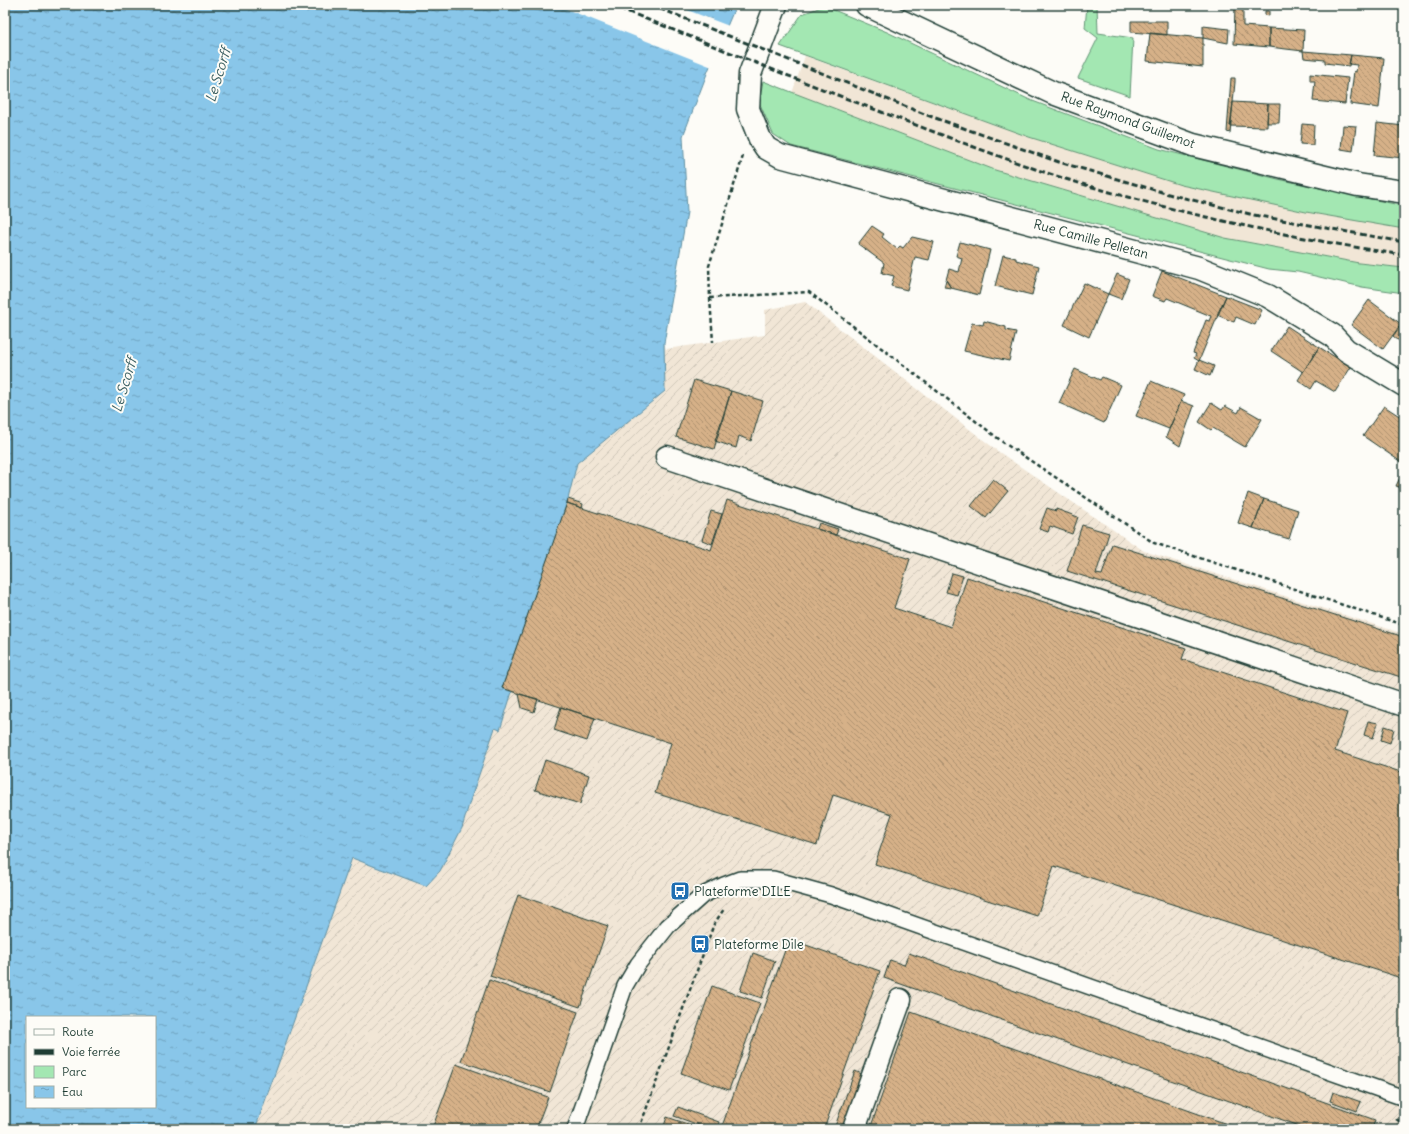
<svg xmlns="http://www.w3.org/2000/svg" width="1409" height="1134" font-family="Delius,sans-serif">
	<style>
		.built { fill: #f1e6d6 }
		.industrial { fill: url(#industrial-furrows) }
		.green { fill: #a3e7b2; stroke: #619273 }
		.water { fill: url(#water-ripples); stroke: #5f8fa1; fill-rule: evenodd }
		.pier { fill: #fdfcf7 }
		.building { fill: url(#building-back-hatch); stroke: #1f3d34 }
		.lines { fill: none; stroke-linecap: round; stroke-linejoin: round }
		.service-casing { stroke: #1f3d34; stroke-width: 18 }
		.minor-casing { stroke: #1f3d34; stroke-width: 25 }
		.path { stroke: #1f3d34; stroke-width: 2.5; stroke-dasharray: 4 3; stroke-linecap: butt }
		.service { stroke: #fdfcf7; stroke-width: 15 }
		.minor { stroke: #fdfcf7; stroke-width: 22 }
		.rail { stroke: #1f3d34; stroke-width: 3; stroke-dasharray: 6 3; stroke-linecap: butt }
		.labels { text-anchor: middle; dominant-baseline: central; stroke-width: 4; stroke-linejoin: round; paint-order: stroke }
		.street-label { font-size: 13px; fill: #1f3d34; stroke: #fdfcf7 }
		.poi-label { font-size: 13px; fill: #1f3d34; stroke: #fdfcf7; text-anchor: start }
		.water-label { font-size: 14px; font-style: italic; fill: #3a5f61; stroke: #fdfcf7 }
	</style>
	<defs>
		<pattern id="industrial-furrows" width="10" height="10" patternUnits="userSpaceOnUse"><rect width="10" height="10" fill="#f1e6d6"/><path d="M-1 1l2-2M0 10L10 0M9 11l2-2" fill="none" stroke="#cec6b8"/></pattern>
		<pattern id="water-ripples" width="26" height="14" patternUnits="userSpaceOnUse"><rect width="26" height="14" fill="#89c6e9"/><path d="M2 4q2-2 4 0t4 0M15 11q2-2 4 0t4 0" fill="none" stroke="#6fa2be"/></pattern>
		<pattern id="building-back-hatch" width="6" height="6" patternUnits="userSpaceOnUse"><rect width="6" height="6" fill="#d6b188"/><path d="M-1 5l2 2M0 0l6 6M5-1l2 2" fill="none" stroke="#ad9170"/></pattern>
	</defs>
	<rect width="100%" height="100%" fill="#fdfcf7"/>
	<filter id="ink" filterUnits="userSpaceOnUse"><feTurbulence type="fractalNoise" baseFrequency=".025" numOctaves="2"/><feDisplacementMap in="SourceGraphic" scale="8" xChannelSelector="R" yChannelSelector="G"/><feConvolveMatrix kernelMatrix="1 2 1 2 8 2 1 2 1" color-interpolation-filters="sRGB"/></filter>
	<g filter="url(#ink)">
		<path class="built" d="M805,56L1029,137L1181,185L1306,212L1404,229V268L1359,263L1225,238L995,170L792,93Z"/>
		<path class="industrial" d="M805,302L999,452L1144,551L1404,634V1129H255L352,858L426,886L440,871L462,828L470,801L495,728L500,730L512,692L502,688L559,527L568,499L577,463L665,391L664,343L666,349L765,335V310Z"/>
		<path class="green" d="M1087,5H1097L1098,33L1133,38L1130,96L1078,78L1098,38L1085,28Z
			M824,6L887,32L1030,100L1159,149L1278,179L1404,206V229L1306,212L1181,185L1029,137L780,46L802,14Z
			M763,81L995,170L1225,238L1359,263L1404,268V293L1362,287L1298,272L1269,269L791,146L773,134L759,102Z"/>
		<path class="water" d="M5,5H736L708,71L683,136L687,212L664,343L665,391L577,463L568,499L559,527L502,688L512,692L500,730L495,728L470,801L462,828L440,871L426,886L352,858L255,1129H5ZM27,1017H155V1107H27Z"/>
		<path class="pier" d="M556,5H674L729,26L712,67Z"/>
		<path class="building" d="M1235,5H1243V26L1269,28V47L1234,44Z
			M1265,11H1269V16L1265,15Z
			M1131,21H1167V35L1131,32Z
			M1203,26L1229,29L1228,43L1203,38Z
			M1269,28L1304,30L1303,51L1269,47Z
			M1150,33L1203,38V67L1147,61Z
			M1303,51L1351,55L1349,66L1325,63V60L1304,58Z
			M1351,55L1384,58L1379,108L1350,104L1354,71L1356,72L1357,65L1349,64Z
			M1310,74L1348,78L1345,104L1313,101L1315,81H1310Z
			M1231,78H1235V82L1230,133L1227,132Z
			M1233,102L1268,104L1267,127L1230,126Z
			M1268,104H1280L1279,123H1267Z
			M1377,123L1404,126V158L1374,155Z
			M1302,124L1314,125L1313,145L1300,144Z
			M1343,125L1356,126L1353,151L1341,149Z
			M872,226L884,234L882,237L897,249L900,246L903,248L912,237L934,242L929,260L915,257L907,290L891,286L894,276L882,273L884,263L858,244Z
			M960,242L990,250L979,295L951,288L946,280L949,269L959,272L962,258L956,256Z
			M1003,255L1016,258V260L1039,266L1032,295L995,286Z
			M1162,271L1226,296L1199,361L1194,358L1196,354L1193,353L1206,320L1209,321L1211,316L1167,298L1165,301L1152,296Z
			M1117,274L1129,279L1121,299L1108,294Z
			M946,280L951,288L944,287Z
			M1084,283L1108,294L1089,337L1064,325Z
			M1226,296L1262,310L1255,325L1236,317L1234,322L1217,315Z
			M1369,300L1401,324L1383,349L1351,325Z
			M984,321L1006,327V330L1016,332L1009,361L964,351L972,323L983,325Z
			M1404,321V345L1393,336Z
			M1287,326L1319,347L1303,372L1271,351Z
			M1319,347L1351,367L1335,392L1316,381L1311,389L1298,380Z
			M1199,360L1214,366L1210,376L1195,369Z
			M1075,369L1100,380L1102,377L1121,385L1104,423L1059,403Z
			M694,380L731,391L714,449L676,437Z
			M1151,381L1184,395L1169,429L1136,416Z
			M731,391L763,401L751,441L739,436L736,448L715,441Z
			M1181,401L1194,406L1180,446L1166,437Z
			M1211,403L1222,410L1225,406L1238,413L1241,407L1262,419L1245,447L1213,428L1211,430L1199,422Z
			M1384,406L1404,419V464L1363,436Z
			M1404,469V489L1396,486Z
			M993,479L1008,491L986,518L971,506Z
			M1248,493L1264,499L1253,528L1238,523Z
			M568,499L583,504L582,508L567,503Z
			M1264,499L1298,510L1289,539L1253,528Z
			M727,500L910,559L894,608L951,627L967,577L1186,648L1182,659L1347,713L1335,751L1404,773V979L1054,866L1037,916L875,864L892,814L833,795L817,845L655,793L671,743L502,688L567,503L711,550Z
			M1047,508L1056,511V509L1078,517L1072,534L1050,526L1048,532L1039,529Z
			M711,511L722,514L712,544L702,540Z
			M819,523L838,529L836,535L817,529Z
			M1082,525L1109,533L1096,574L1102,575L1112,544L1404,637V678L1067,571Z
			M952,573L963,576L957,595L946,592Z
			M519,694L538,699L534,712L522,708Z
			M561,707L595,718L587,741L554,730Z
			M1368,721L1378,723L1373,738L1364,735Z
			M1385,726L1394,729L1390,743L1381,740Z
			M545,760L589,775L580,804L535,790Z
			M518,895L608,926L580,1007L490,976Z
			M789,939L880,971L824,1129H721Z
			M753,953L775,961L762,998L740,991Z
			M909,953L1375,1120L1372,1129H1308L884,978L890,960L904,965Z
			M489,980L578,1012L550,1092L461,1061Z
			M712,986L760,1003L729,1090L681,1073Z
			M911,1012L1241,1129H870Z
			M456,1064L548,1097L536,1129H432Z
			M855,1071L864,1075L845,1129H834Z
			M1333,1092L1361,1102L1357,1111L1330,1101Z
			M678,1107L719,1122L717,1129H710L674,1116Z
			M667,1117L702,1129H663Z"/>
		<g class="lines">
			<g class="service-casing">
				<path id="service" d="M575,1129L625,986L638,964L668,926L703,895L724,885L740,879H773L831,895L1404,1098"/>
			</g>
			<g class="minor-casing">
				<path id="minor" d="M776,5L750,74L748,109L760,139L766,148L780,156L1199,268L1268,296L1332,335L1346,350L1404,385
					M867,5L1053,93L1193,145L1358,185L1404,192
					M667,457L1404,705
					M854,1129L900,1000"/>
			</g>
			<path class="path" d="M744,6L750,8
				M743,156L709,266L710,298L809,292L1004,443L1154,543L1404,625
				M710,298L713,342
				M1396,1119L1404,1124
				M639,1129L714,924L724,909"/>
			<use href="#service" class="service"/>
			<use href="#minor" class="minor"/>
			<path class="rail" d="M611,5C702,41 792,78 884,113C940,134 996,156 1053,175C1167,211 1285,237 1404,255
				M651,5L927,115L1059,162L1172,195L1254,215L1404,242"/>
		</g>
	</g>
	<defs>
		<g id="bus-square" transform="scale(1)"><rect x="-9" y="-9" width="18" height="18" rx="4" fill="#1f6fb2" stroke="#fdfcf7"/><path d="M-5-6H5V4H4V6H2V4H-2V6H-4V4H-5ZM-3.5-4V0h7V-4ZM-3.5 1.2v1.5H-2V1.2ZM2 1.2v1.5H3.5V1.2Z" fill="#fff"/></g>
	</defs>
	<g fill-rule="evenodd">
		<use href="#bus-square" x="680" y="891"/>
		<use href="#bus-square" x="700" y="944"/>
	</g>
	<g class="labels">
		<g class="street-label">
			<text transform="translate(1128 120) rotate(20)">Rue Raymond Guillemot</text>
			<text transform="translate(1091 239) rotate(15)">Rue Camille Pelletan</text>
		</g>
		<g class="poi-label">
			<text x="694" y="891">Plateforme DILE</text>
			<text x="714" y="944">Plateforme Dile</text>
		</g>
		<g class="water-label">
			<text transform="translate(218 75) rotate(-73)">Le Scorff</text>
			<text transform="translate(124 385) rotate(-73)">Le Scorff</text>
		</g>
	</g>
	<rect width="1409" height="1134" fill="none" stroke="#fdfcf7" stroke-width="20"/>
	<rect x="10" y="10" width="1389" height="1114" fill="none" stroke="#1f3d34" stroke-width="1.5" filter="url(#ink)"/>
	<rect x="26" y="1016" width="130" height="92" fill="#fdfcf7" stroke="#a4b0a9"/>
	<rect x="34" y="1029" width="20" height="6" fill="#fdfcf7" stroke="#a4b0a9"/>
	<text x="62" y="1036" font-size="12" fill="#1f3d34">Route</text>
	<rect x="34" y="1049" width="20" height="6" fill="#1f3d34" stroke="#a4b0a9"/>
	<text x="62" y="1056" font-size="12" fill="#1f3d34">Voie ferrée</text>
	<rect x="34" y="1066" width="20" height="12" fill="#a3e7b2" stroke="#a4b0a9"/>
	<text x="62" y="1076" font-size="12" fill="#1f3d34">Parc</text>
	<rect x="34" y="1086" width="20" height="12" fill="url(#water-ripples)" stroke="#a4b0a9"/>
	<text x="62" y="1096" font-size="12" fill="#1f3d34">Eau</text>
</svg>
